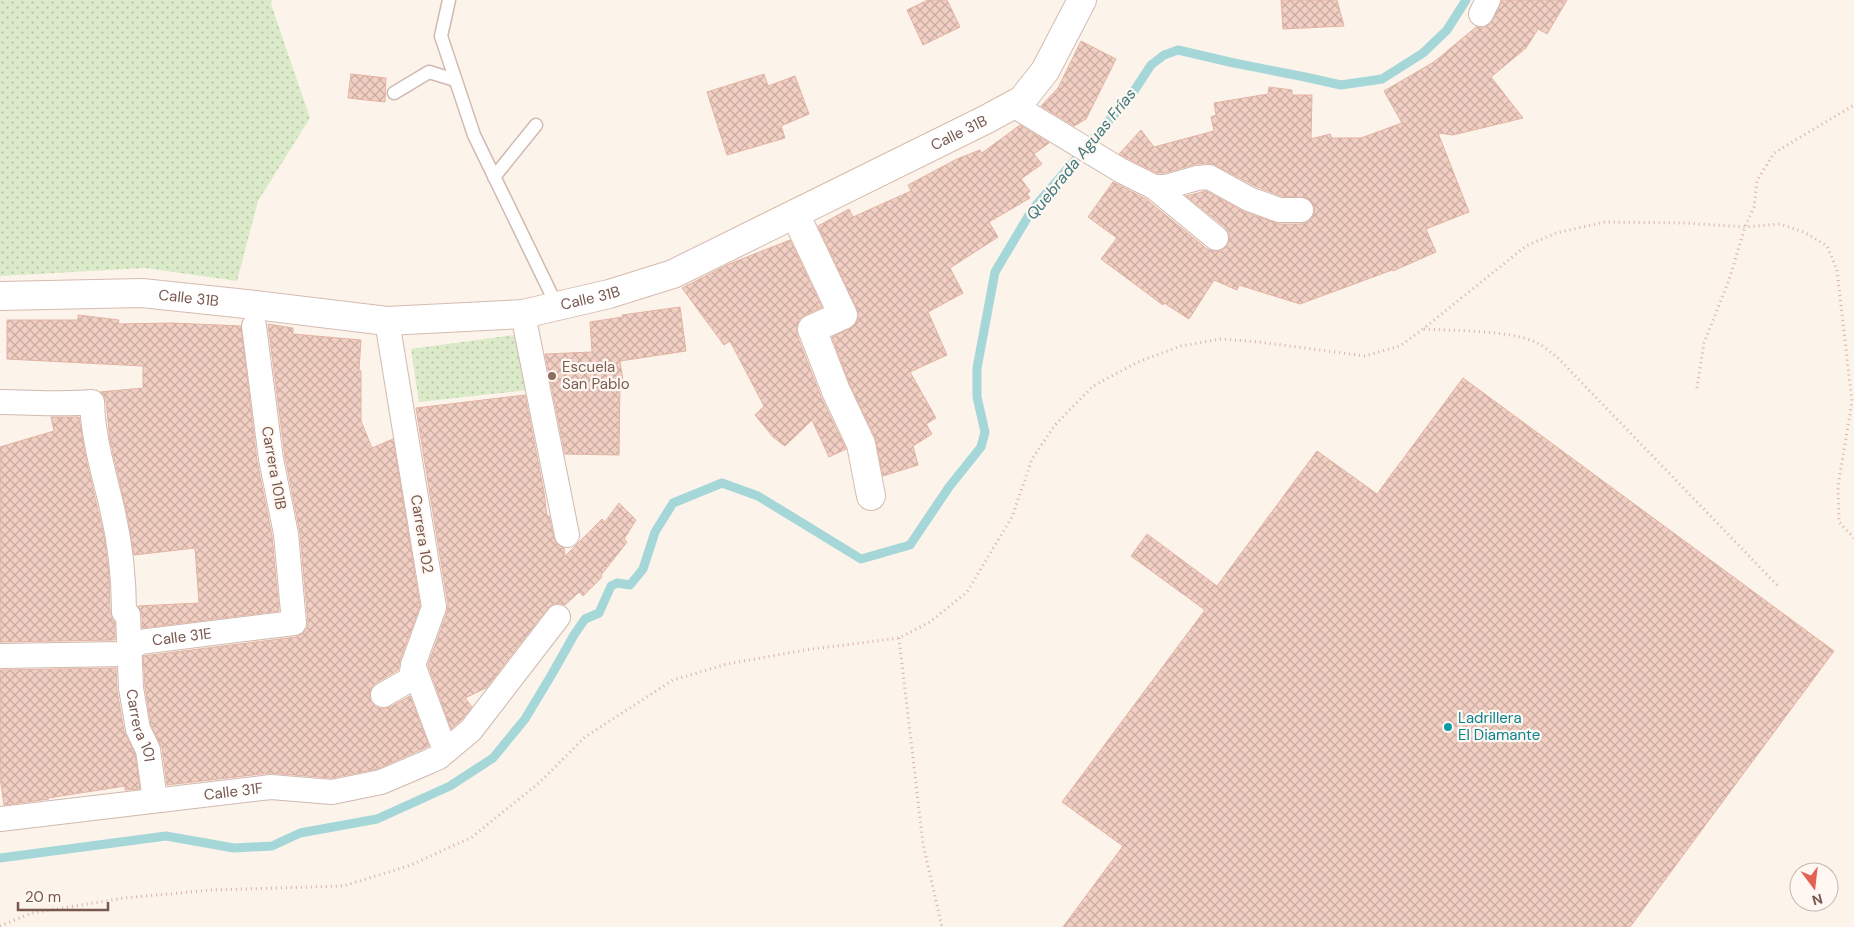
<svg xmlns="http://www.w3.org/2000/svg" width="1854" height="927" font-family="'DM Sans',sans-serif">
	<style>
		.green { fill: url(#green-dots) }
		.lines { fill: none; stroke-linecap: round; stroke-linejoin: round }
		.stream { stroke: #a5d7d8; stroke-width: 9 }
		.building { fill: url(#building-cross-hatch); stroke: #e4b4a3 }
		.lane-casing { stroke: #cfb9b0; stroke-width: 15 }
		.street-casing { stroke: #cfb9b0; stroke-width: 26 }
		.secondary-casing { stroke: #d5bbb0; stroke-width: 30 }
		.path { stroke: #d7b2a5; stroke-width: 3; stroke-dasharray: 1 4; stroke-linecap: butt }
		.lane { stroke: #fff; stroke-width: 12 }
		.street { stroke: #fff; stroke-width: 24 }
		.secondary { stroke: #fff; stroke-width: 28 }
		.education-dot { fill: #8d6e63; stroke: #fff8f2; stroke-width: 2 }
		.culture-dot { fill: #0f9aa8; stroke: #fff8f2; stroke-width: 2 }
		.labels { text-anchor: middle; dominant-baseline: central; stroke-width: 4.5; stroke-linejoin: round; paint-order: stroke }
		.street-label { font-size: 15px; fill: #78574e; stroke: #fff8f2 }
		.education-label { font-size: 15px; fill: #785e54; stroke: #fff8f2; text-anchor: start }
		.culture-label { font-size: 15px; fill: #0d838f; stroke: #fff8f2; text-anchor: start }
		.water-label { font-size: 16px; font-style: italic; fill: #417a7c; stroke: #fff8f2 }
	</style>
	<defs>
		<pattern id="green-dots" width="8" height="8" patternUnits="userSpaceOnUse" patternTransform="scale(1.25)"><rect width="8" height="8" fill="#dbebc9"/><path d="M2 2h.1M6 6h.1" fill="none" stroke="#b6c1a5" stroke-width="1.8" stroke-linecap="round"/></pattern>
		<pattern id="building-cross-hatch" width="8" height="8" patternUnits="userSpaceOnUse" patternTransform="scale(1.25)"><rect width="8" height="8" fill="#f2cfc3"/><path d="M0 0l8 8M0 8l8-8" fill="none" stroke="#c9aba1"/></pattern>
	</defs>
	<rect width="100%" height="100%" fill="#fcf3eb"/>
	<path class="green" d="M0,0H272L271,4L310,118L258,201L237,281L145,268L0,276Z
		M520,334L528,390L419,402L411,349Z"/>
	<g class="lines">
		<path class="stream" d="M0,858L166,836L234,848L272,846L300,833L377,819L450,786L493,758L525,719L552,674L574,635L585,619L599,613L611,586L617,583L630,585L643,569L655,532L673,503L722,483L758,496L861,559L910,545L949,487L981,447L985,432L977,397V368L995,272L1032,210L1132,94L1151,65L1164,55L1178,50L1234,63L1305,77L1341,85L1382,79L1423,53L1447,30L1466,0"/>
	</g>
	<path class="building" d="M928,0H947L960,27L923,45L907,10Z
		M1281,0H1337L1344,26L1283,29Z
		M1502,0H1567L1547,34L1538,29L1526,48L1491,77L1523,118L1453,135L1438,133L1469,212L1426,229L1436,252L1393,271L1392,270L1300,304L1239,285L1237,290L1214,280L1189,319L1164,303L1163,305L1101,259L1117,238L1088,217L1113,182L1146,199L1207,249L1213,251H1220L1226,247L1229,241V233L1225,227L1186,196L1206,191L1244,212L1279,224H1301L1308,222L1313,216L1315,210L1313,204L1307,198L1281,196L1255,186L1215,165L1208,163L1196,164L1164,173H1157L1119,154L1141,130L1154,147L1214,131L1211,117L1216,115L1214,103L1268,94L1269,87L1292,90V95H1312L1311,139L1330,134L1332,138H1361L1402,123L1384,91L1434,62L1476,27L1482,28L1489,25L1493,20Z
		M1081,41L1116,59L1086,119L1074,126L1041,106L1058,88Z
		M351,74L386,78L385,102L348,98Z
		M764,74L768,86L795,76L809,114L781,126L785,138L727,155L707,92Z
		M1020,125L1049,143L1034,154L1042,164L1021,179L1030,191L1027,194L1030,198L989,222L998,237L950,268L963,293L928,312L947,355L910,372L936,418L926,424L932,434L913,446L918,465L883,476L875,437L850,385L832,337L849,329L855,324L858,317L857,309L818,226L849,209L853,217L911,191L908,185L957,159L980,150L982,153Z
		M790,240L822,307L805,315L799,320L797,327V335L821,397L846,449L829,457L812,420L785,446L773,437L755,415L764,406L730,341L724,345L682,288L729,264Z
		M680,307L686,351L620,361L623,381H620L619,455L565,454L545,354L592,352L590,322L623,317L622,315Z
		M78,315L119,320L118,324L172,323L241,326L257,461L272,536L279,611L142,628V614L138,606L199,603L195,548L134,555L128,518L110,440L106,401L100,392L143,388V366L7,359V320H78Z
		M268,324L293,328V334L361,340L359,370L361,371V421L372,448L393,439L420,606L400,660L398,670L376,683L371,689L369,695L371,702L376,707L382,709L390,707L410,696L429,746L377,769L331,778L270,773L167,785L162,748L151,725L145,687L143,656L296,637L302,634L307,628L308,622L300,533L285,457Z
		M1463,378L1834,651L1630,927H1063L1123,846L1062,802L1205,610L1131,556L1147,534L1217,586L1317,451L1377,494Z
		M525,395L544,492L547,516H549L554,538L557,544L564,548L565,556L602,519L605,522L619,503L636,520L624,539L627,542L601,575L602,577L583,596L579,592L565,605L559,603L553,604L547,609L486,688L465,698L472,707L461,720L451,729L428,665L447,612L448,605L416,408Z
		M51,417H79L86,459L104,536L109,574L110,612L115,622V640L0,642V447L54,431Z
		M116,668L117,690L124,731L135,754L140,789L125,790V786L48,798L49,799L4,805L0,777V670Z"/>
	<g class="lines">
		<g class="lane-casing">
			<path id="lane" d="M449,0L441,36L474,135L557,306
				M394,93L429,72L455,80
				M494,177L536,125"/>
		</g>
		<g class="street-casing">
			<g id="street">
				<path d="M1481,14L1488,0"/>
				<path d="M1013,105L1120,170L1154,187H1166L1197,178L1209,177L1249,199L1271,207L1279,210H1301"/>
				<path d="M1154,187L1216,238"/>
				<path d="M523,314L567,535"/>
				<path id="s1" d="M0,402C30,402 62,405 92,402C93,438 104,474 112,508C120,542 124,578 124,612L128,615L131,688L138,729L148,750L155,800"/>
				<path id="s2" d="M0,656L123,654L140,642L294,623L286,534L271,459L254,326"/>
				<path d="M383,695L411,679L413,665"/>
				<path d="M446,751L471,730L558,617"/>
				<path id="s3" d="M0,819L271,787L332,792L381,782L428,762L439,757L448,749L441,740L413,665L434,607L387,321"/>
			</g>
		</g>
		<g class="secondary-casing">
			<g id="secondary">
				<path d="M795,214L843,315L812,329L836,391L861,444L871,496"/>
				<path id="s4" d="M0,296L142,293L246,304L387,321L523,314L609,294L673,274L985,120L1022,100L1045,71L1082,0"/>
			</g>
		</g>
		<path class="path" d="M1424,329C1454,331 1508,330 1535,342C1543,345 1550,352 1557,357L1778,586
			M1697,388L1704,343L1729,280L1745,227L1754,207L1757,181L1774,153L1854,105
			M899,638L923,844L942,927
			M0,926L32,913L124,898L212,890L343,886L411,865L472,837L540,782L585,737L673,680L727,664L805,650L899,638L930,622L967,592L1012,517L1032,459L1055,425L1093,386L1138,362L1181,346L1220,339L1259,342L1365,356L1400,346L1423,329L1526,246L1556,233L1605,222L1685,223L1745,227L1780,224L1804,232L1827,246L1837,270L1852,402L1838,486L1839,522L1854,538"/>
		<use href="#lane" class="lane"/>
		<use href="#street" class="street"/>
		<use href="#secondary" class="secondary"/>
	</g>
	<circle class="education-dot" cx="552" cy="376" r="5"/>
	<circle class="culture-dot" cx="1448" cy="727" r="5"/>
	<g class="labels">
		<g class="street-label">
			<text stroke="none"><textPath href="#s4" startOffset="999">Calle 31B</textPath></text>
			<text stroke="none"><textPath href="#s4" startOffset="189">Calle 31B</textPath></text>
			<text stroke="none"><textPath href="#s4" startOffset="594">Calle 31B</textPath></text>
			<text transform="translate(274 468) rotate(80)">Carrera 101B</text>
			<text transform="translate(422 534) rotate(81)">Carrera 102</text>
			<text stroke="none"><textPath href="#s2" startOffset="186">Calle 31E</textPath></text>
			<text stroke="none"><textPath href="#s1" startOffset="422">Carrera 101</textPath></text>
			<text stroke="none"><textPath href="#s3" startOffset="235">Calle 31F</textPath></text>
		</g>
		<g class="education-label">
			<text x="562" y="367">Escuela<tspan x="562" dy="17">San Pablo</tspan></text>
		</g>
		<g class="culture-label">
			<text x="1458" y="718">Ladrillera<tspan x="1458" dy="17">El Diamante</tspan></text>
		</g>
		<g class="water-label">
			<text transform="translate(1081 154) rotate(-51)">Quebrada Aguas Frías</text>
		</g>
	</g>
	<g transform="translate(1814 887) rotate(165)"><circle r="24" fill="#fff8f2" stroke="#c9b8b0"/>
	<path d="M0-4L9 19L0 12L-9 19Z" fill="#e36053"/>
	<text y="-8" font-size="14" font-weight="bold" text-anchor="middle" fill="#78574e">N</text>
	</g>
	<path d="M18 902v8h90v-8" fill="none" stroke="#78574e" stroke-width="2.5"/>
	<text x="25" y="902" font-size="15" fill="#78574e" stroke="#fff8f2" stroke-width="4" paint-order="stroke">20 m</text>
</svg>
